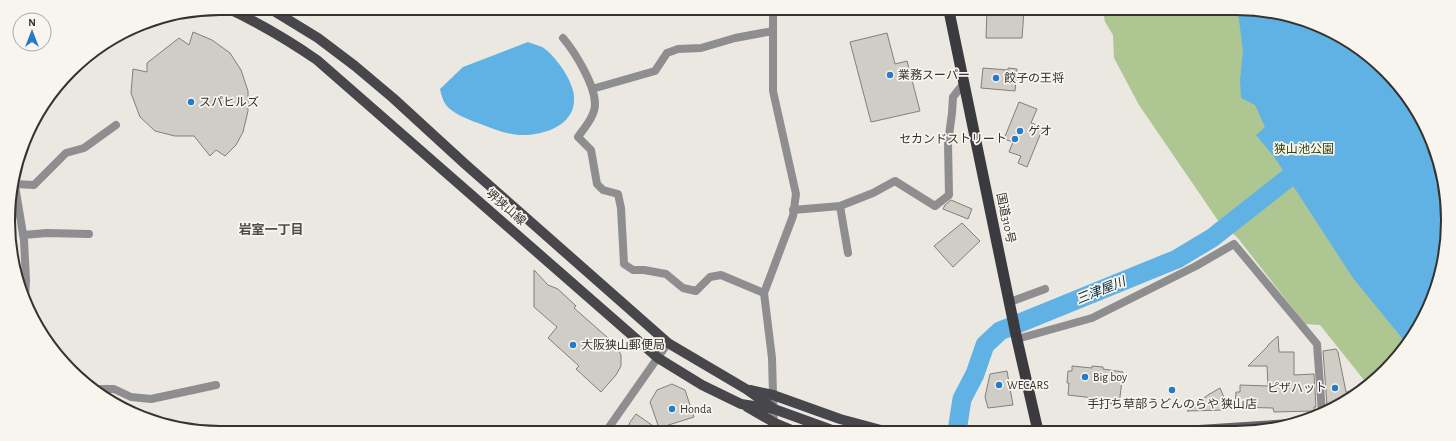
<svg xmlns="http://www.w3.org/2000/svg" width="1456" height="441" font-family="'Alegreya Sans','Noto Sans JP',sans-serif">
	<style>
		.green { fill: #aec792 }
		.water { fill: #5fb2e3 }
		.lines { fill: none; stroke-linecap: round; stroke-linejoin: round }
		.river { stroke: #5fb2e3; stroke-width: 19 }
		.building { fill: #d0ccc6; stroke: #827f79 }
		.minor { stroke: #8e8e90; stroke-width: 8 }
		.tertiary { stroke: #8e8e90; stroke-width: 8 }
		.secondary { stroke: #636367; stroke-width: 8 }
		.primary { stroke: #46464b; stroke-width: 10 }
		.trunk { stroke: #3a3a3f; stroke-width: 11 }
		.poi-dot { fill: #267ac8; stroke: #f8f4ee; stroke-width: 1.5 }
		.labels { text-anchor: middle; dominant-baseline: central; stroke-width: 3.5; stroke-linejoin: round; paint-order: stroke }
		.poi-label { font-size: 12px; fill: #343330; stroke: #f8f4ee; text-anchor: start }
		.park-label { font-size: 12px; fill: #2c4109; stroke: #f8f4ee }
		.street-label { font-size: 12px; fill: #343330; stroke: #f8f4ee }
		.neighbourhood-label { font-size: 13px; font-weight: bold; fill: #4f4c47; stroke: #f8f4ee }
		.water-label { font-size: 13px; font-style: italic; fill: #062d41; stroke: #f8f4ee }
		.rim { fill: none; stroke: #343330; stroke-width: 2 }
	</style>
	<rect width="100%" height="100%" fill="#ebe7e1"/>
	<path class="green" d="M1103,11L1277,12L1354,44L1412,103L1444,179V262L1420,327L1376,380L1368,385L1320,325L1305,324L1237,237L1219,222L1139,105L1114,58L1113,35L1105,22Z"/>
	<path class="water" d="M1238,12H1277L1354,44L1412,103L1444,179V262L1420,327L1406,343L1353,278L1275,158L1256,135L1265,127L1255,105L1241,98L1240,80L1243,51Z
		M528,42C532,44 538,45 542,47C551,52 565,70 569,80C571,85 574,91 574,97C576,126 542,136 519,135C505,134 491,128 478,123C469,120 452,113 446,105C443,101 441,94 440,89L463,67Z"/>
	<g class="lines">
		<path class="river" d="M957,431L962,399L975,374L985,345L1000,331L1177,259L1212,238L1287,179"/>
	</g>
	<path class="building" d="M987,11H1024L1022,38H986Z
		M193,32L212,40L230,53L241,70L248,91V111L243,132L236,145L225,156L216,150L210,156L194,136H175L155,131L140,117L131,93L133,69L147,72V63L179,38L189,45Z
		M887,33L895,64L907,61L920,111L871,122L850,42Z
		M983,68L1008,70V68L1017,69L1015,91L981,88Z
		M1019,102L1037,109L1031,123L1040,126L1042,130L1027,167L1018,163L1021,156L1009,152L1013,142L1004,139Z
		M951,200L972,209L968,219L943,209L945,205Z
		M962,223L980,241L953,267L934,246Z
		M534,270L548,285L558,289L576,306L574,308L616,345L621,355V366L616,375L601,392L576,369L579,366L548,338L557,327L534,307Z
		M1278,336L1279,352H1294V375L1314,374L1316,407H1314V411L1274,412L1273,408L1235,407L1236,392H1240V385L1268,386L1267,366H1248L1268,346V345Z
		M1336,349L1338,352L1346,392L1359,391L1337,406H1327L1323,351Z
		M1072,366L1092,368V366L1103,367V369L1123,372L1119,405L1102,402V399L1068,395L1069,383H1067L1068,371H1072Z
		M1007,371L1013,405L988,408L985,397L990,374Z
		M672,384L685,390L694,417L659,428L650,402L657,390Z
		M1220,388L1228,407H1224V410L1187,411L1208,395Z
		M636,414L659,430H627L630,422Z"/>
	<g class="lines">
		<path class="minor" d="M773,10V91L796,194L793,216L764,293L772,358L774,430
			M563,38C575,52 595,85 595,104C595,116 585,127 578,137L591,150L597,184L603,190L618,194L621,208L624,264L633,270H644L666,274L683,288L696,291L710,277L721,275L764,293
			M592,89L655,71L667,53L678,49L701,48L735,38L773,31
			M14,180L24,240L26,280L25,298
			M15,184L34,185L66,153L84,148L116,125
			M840,206L848,253
			M793,210L840,206L873,193L895,181L935,206L949,195L948,143L952,113L953,97L964,83
			M23,235L47,233L89,234
			M1010,302L1045,289
			M1017,339L1092,318L1196,266L1234,244L1317,344L1322,413
			M94,389H114L131,397L151,399L216,385"/>
		<path class="tertiary" d="M607,430L668,343"/>
		<path class="secondary" d="M1168,431L1291,423"/>
		<path class="primary" d="M227,8C259,23 288,40 317,60L658,358L702,385L741,404L774,409L832,430
			M269,8L318,38L355,66L393,98L465,164L668,343L746,389L773,408
			M750,390L773,395L840,419L881,430
			M747,407L775,423L792,430"/>
		<path class="trunk" d="M949,11L1016,335L1038,431"/>
	</g>
	<g class="poi-dot">
		<circle cx="890" cy="75" r="4"/>
		<circle cx="996" cy="78" r="4"/>
		<circle cx="191" cy="102" r="4"/>
		<circle cx="1020" cy="131" r="4"/>
		<circle cx="1015" cy="139" r="4"/>
		<circle cx="573" cy="345" r="4"/>
		<circle cx="1085" cy="377" r="4"/>
		<circle cx="999" cy="385" r="4"/>
		<circle cx="1335" cy="388" r="4"/>
		<circle cx="1172" cy="390" r="4"/>
		<circle cx="672" cy="409" r="4"/>
	</g>
	<g class="labels">
		<g class="poi-label">
			<text x="898" y="75">業務スーパー</text>
			<text x="1004" y="78">餃子の王将</text>
			<text x="199" y="102">スパヒルズ</text>
			<text x="1028" y="131">ゲオ</text>
			<text x="1007" y="139" text-anchor="end">セカンドストリート</text>
			<text x="581" y="345">大阪狭山郵便局</text>
			<text x="1093" y="377">Big boy</text>
			<text x="1007" y="385">WECARS</text>
			<text x="1327" y="388" text-anchor="end">ピザハット</text>
			<text x="1172" y="404" text-anchor="middle">手打ち草部うどんのらや 狭山店</text>
			<text x="680" y="409">Honda</text>
		</g>
		<g class="park-label">
			<text x="1304" y="149">狭山池公園</text>
		</g>
		<g class="street-label">
			<text transform="translate(506 207) rotate(41)">堺狭山線</text>
			<text transform="translate(1006 218) rotate(78)">国道310号</text>
		</g>
		<g class="neighbourhood-label">
			<text x="271" y="230">岩室一丁目</text>
		</g>
		<g class="water-label">
			<text transform="translate(1101 291) rotate(-22)">三津屋川</text>
		</g>
	</g>
	<path d="M0 0H1456V441H0ZM220 15H1236A205 205 0 0 1 1441 220V221A205 205 0 0 1 1236 426H220A205 205 0 0 1 15 221V220A205 205 0 0 1 220 15Z" fill="#f8f4ee" fill-rule="evenodd"/>
	<path class="rim" d="M220 15H1236A205 205 0 0 1 1441 220V221A205 205 0 0 1 1236 426H220A205 205 0 0 1 15 221V220A205 205 0 0 1 220 15Z"/>
	<g transform="translate(32 32)"><circle r="19" fill="#f8f4ee" stroke="#aaa7a2"/>
	<path d="M0-3L7 15L0 10L-7 15Z" fill="#267ac8"/>
	<text y="-6" font-size="11" font-weight="bold" text-anchor="middle" fill="#343330">N</text>
	</g>
</svg>
